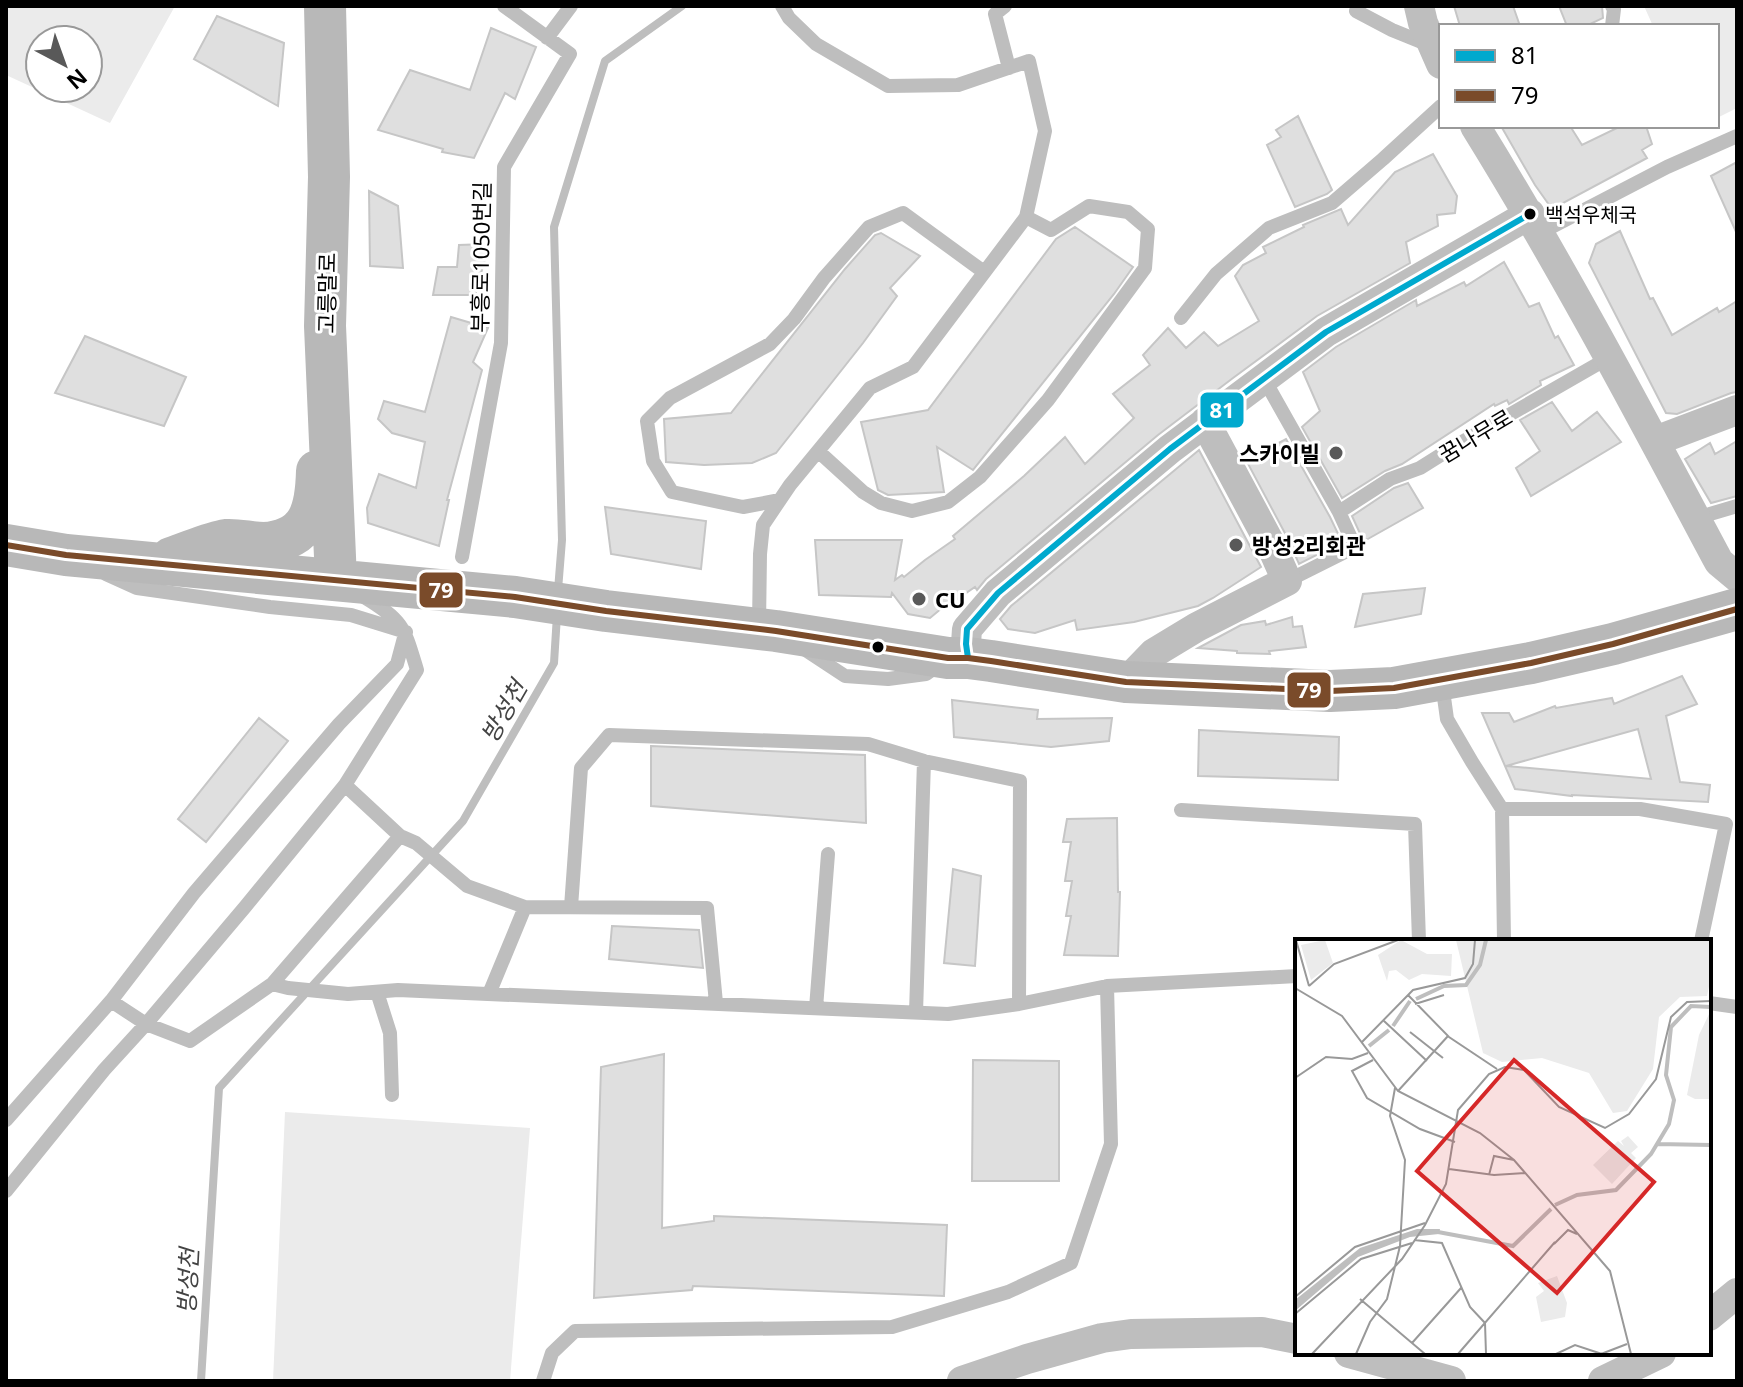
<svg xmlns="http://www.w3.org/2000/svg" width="1743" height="1387" font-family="'Noto Sans','Noto Sans KR',sans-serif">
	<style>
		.green { fill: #ebebeb; fill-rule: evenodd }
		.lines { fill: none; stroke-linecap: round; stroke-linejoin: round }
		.stream { stroke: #bebebe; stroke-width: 8 }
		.building { fill: #dfdfdf; stroke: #c6c6c6; stroke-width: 2; fill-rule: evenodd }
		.lane { stroke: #bebebe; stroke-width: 14 }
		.street { stroke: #bebebe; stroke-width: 30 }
		.secondary { stroke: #b8b8b8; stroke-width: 42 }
		.bus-1-casing { stroke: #fff; stroke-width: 12 }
		.bus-2-casing { stroke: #fff; stroke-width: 12 }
		.bus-1 { stroke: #00a9ce; stroke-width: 6 }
		.bus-2 { stroke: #7a4b2a; stroke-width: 6 }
		.bus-dot { fill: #000; stroke: #fff; stroke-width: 3 }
		.poi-dot { fill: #595959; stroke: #fff; stroke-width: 3 }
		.labels { text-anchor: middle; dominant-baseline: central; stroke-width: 6; stroke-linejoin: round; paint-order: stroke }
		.bus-label { font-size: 20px; fill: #000; stroke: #fff; text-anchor: start }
		.street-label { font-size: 22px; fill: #000; stroke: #fff }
		.poi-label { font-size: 22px; font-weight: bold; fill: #000; stroke: #fff; text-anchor: start }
		.water-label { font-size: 24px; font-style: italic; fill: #434343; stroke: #fff }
		.inset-river { fill: none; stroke: #bebebe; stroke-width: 4 }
		.inset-road { fill: none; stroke: #999; stroke-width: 2 }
		.view { fill: #d62828; fill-opacity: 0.15; stroke: #d62828; stroke-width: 4 }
		.inset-edge { fill: none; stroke: #000; stroke-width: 4 }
		.line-badge { stroke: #fff; stroke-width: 3 }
		.badge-label { font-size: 22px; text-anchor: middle; font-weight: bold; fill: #fff }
	</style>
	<rect width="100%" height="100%" fill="#fff"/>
	<path class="green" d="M6,6H175L110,123L6,75ZM40,40H88V88H40Z
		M1644,6H1737V108L1717,118V26H1653Z
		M285,1112L530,1128L510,1381H273Z"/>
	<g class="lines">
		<path class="stream" d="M558,590L562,540L554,227L605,61L682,6
			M201,1381L219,1088L463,821L554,663L557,615"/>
	</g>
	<path class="building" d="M1454,6H1513L1520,26H1460Z
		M1559,6H1602L1603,18L1586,26H1567Z
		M217,16L284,43L278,106L194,59Z
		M491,28L536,47L515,99L505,93L474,158L442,152L443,149L378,130L410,70L470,90Z
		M1298,116L1332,190L1327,194L1295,207L1267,145L1281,137L1276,130Z
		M1501,126H1570L1582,145L1621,126H1646L1652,144L1642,150L1647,158L1552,209L1535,185Z
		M1433,154L1457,196L1455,213L1437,215L1438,226L1406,242L1410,263L1317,316L1233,378L1158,435L986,579L977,590L975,587L956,600L954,598L930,618L908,614L892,593L891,597L819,595L815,540H902L895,580L902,575L904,577L925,560L955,539L953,536L1024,476L1065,437L1085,464L1134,418L1113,394L1150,365L1143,355L1168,328L1186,348L1204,332L1218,346L1259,321L1235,276L1243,265L1266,253L1263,247L1304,227L1303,225L1341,209L1348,225L1395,172Z
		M1737,162V234L1711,176Z
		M369,191L398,206L403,268L370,266Z
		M1075,227L1133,267L1114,294L973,470L937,447L944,492L888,495L878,490L861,422L928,410L1056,239Z
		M1620,231L1650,299L1653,298L1672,335L1717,308L1719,312L1737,301V392L1731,393L1677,414L1666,413L1589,263L1596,244Z
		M881,233L920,256L890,288L897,296L863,343L776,453L752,463L704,465L666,462L664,419L731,413L845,269L875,235Z
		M486,244L485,259L475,295H433L438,267H457L459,245Z
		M1504,262L1529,307L1539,303L1555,338L1558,336L1574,365L1540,381L1541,385L1509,404L1507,400L1495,406L1494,404L1402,464L1385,471L1342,498L1302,427L1320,411L1303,372L1336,347L1416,300L1417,306L1464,282L1466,286Z
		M451,317L488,328L473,362L482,370L447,500H449L439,546L368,523L367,508L379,474L416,488L425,442L392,433L378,419L384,401L425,412Z
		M85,336L186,377L164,426L55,393Z
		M1552,402L1572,431L1597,412L1621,442L1531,496L1516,468L1540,451L1520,420Z
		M1286,439L1330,517L1342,542L1299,564L1287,537L1246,460Z
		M1737,441V496L1711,503L1685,459L1710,443L1715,454Z
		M1199,450L1261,567L1213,598L1198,606L1134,622L1077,630L1075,620L1035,633L1008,629L1000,619L1011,606Z
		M1408,483L1423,508L1366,540L1364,537L1362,538L1352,516L1394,488Z
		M605,507L706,521L701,569L611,554Z
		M1425,588L1421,614L1355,627L1363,594Z
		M1292,617L1293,627L1302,626L1306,647L1269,651L1270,654L1237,653V651L1198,648L1241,625L1265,621L1266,625Z
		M1682,676L1697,704L1666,716L1680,782L1710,785L1708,802L1572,795V796L1515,789L1482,713H1509L1514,722L1555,706L1556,708L1612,698L1614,704ZM1638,729L1651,779L1506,766Z
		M952,700L1038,710L1037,719L1112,718L1109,741L1051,747L954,737Z
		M259,718L288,741L206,842L178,819Z
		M1199,730L1339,737L1338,780L1198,776Z
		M651,746L865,755L866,823L651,806Z
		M1117,818L1118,892H1120L1118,956L1064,955L1071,916H1066L1072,881H1065L1071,842H1063L1067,819Z
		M953,869L981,876L975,966L944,963Z
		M612,926L699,930L703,968L609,959Z
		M664,1054L662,1228L714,1221V1216L947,1225L944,1296L693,1286L692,1290L594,1298L601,1067Z
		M973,1060L1059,1061V1181H972Z"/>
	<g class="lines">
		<path class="lane" d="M1005,6L995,14L1009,68
			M1612,6L1614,9L1612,26
			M1356,11L1392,30L1429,45
			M547,38L571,6
			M1540,233L1667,167L1737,136
			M1181,318L1216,274L1269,228L1332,203L1383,159L1441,106
			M1264,379L1339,512L1355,547L1287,581
			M818,451L863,492L881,503L912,511L948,502L980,477L1048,400L1145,268L1148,229L1128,212L1089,206L1051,230L1026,217
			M780,500L743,507L672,492L653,461L647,421L670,398L770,344L794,319L824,278L869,227L903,213L984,272
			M1339,512L1390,479L1420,468L1455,446L1610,357
			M1696,520L1710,514L1737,506
			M462,557L501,343L504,167L570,54L504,6
			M106,574L137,588L270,607L351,615L406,632
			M759,625L760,554L763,525L790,485L870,388L913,367L1026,217L1045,131L1029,61L958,85L888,86L816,44L789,18L782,6
			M804,649L845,676L888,679L926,674L936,667
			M1442,683L1447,719L1472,762L1502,809L1504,941
			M345,785L400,836L416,843L467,886L525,907
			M1502,809H1640L1726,824L1701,941
			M1181,810L1415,824L1419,941
			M571,907L581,768L609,735L868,744L924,761L1020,781L1019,1004
			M272,984L400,836
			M377,992L390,1033L392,1095
			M489,994L525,907L707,908L716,1003
			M111,1001L146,1024L190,1041L272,984L288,988L348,994L398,990L948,1014L1019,1004L1107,986L1297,976
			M1709,1003L1737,1007
			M816,1008L828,854
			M916,1013L924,761
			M6,1120L111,1001L194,893L339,724L397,664L405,634
			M6,1191L104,1070L146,1024L245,907L345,785L417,670C404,627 404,621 364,597
			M543,1381L552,1353L575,1331L892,1327L1008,1292L1071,1263L1111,1144L1107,986"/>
		<path class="street" d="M1419,6L1423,23L1441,64
			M1475,126C1563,268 1640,414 1719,562L1737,577
			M1655,441L1737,410
			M968,658L966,644L967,629L998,593L1170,449L1326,332L1530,214
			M1126,682L1154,653L1197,627L1287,581L1271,545L1205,422
			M1709,1316L1737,1293
			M1349,1353L1451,1381
			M962,1381L1027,1359L1102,1338L1131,1334L1262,1332L1297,1339
			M1603,1381L1661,1353"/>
		<path class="secondary" d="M325,6L329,177L325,326L336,580
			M6,545L66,555L515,597L606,611L776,631L948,658H968L991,661L1126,682L1330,691L1394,688L1531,663L1613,644L1737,609
			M171,558C187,553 211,542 226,540C238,539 251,543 264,543C310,540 316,509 317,471"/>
		<g class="bus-1-casing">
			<path id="bus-1" d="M968,658L966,644L967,629L998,593L1170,449L1326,332L1530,214"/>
		</g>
		<g class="bus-2-casing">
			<path id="bus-2" d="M6,545L66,555L515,597L606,611L776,631L948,658H968L991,661L1126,682L1330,691L1394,688L1531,663L1613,644L1737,609"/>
		</g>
		<use href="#bus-1" class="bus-1"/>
		<use href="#bus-2" class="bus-2"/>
	</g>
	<g class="bus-dot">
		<circle cx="1530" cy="214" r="7"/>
		<circle cx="878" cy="647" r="7"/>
	</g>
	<g class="poi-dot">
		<circle cx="1336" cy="453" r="8"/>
		<circle cx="1236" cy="545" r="8"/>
		<circle cx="919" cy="599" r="8"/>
	</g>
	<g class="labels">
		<g class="bus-label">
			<text x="1545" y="214">백석우체국</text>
		</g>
		<g class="street-label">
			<text transform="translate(480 257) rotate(-89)">부흥로1050번길</text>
			<text transform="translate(326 293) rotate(-89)">고릉말로</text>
			<text transform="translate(1475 435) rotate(-31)">꿈나무로</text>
		</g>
		<g class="poi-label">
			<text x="1320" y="453" text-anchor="end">스카이빌</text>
			<text x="1252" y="545">방성2리회관</text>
			<text x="935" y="599">CU</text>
		</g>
		<g class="water-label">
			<text transform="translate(503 711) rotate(-60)">방성천</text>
			<text transform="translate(187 1281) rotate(-87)">방성천</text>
		</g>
	</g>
	<g transform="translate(1295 939)">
		<rect width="416" height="416" fill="#fff"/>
		<path d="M30,1L38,24L16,41L6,6ZM106,1L132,15H157L156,37L127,35L114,41L101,31L94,32L92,42L83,16ZM161,1H416V38L412,57L385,58L364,78L358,130L332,172L318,174L294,134L247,119L207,123L188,114ZM416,71V160H400L392,156L404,96ZM333,197L343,208L336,214L341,219L317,245L298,226L323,202L329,207L326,202ZM262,337L272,364L270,378L246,383L241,358L249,352L243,344Z" fill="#ebebeb"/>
		<path d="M122,290H145L144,295L115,298L63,318L0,372V361L65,309Z" fill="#bebebe"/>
		<path class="inset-river" d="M121,60L149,47L171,46L185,26L191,1M98,87L115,62M74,107L94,91M362,205L416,206M260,266L282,256L321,251L356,215L374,185L379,161L371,136L376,88L396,67L416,68M143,293L218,307L256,270"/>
		<path class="inset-road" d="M1,1L14,47M14,47L39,25L103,1M0,49L47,77L103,152L185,194L219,221L315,332L336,415M113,56L154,98L202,130M120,65L149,56M89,82L132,122M115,93L148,119M67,103L118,51L170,39L178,25L180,1M78,121L57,132L72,159L125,190L160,203M0,139L31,118L57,120L73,114M103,152L153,97M154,230L199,236L230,234M194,236L199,217L219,221M119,301L147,304L175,368L190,384L191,415M259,305L273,291L282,295M0,358L60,308L130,284M65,360L130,415M0,375L66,320L117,304M117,404L166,349M17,415L107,320L130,286L151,245L163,171L194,135L210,128L229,131L264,168L310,189L334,175L361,140L376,78L392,63L416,62M61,415L75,383L92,360L105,307L110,221L95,177L100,149M163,415L260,303M261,415L280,406L307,415M306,415L332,405"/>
		<path class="view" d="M219,121L359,243L262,354L122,232Z"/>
		<rect width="416" height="416" class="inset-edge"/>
	</g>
	<g class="line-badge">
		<rect x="1199" y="391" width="46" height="38" rx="8" fill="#00a9ce"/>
		<rect x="418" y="571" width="46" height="38" rx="8" fill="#7a4b2a"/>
		<rect x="1286" y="671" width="46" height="38" rx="8" fill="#7a4b2a"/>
	</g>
	<g class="badge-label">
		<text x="1222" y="418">81</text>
		<text x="441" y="598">79</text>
		<text x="1309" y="698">79</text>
	</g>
	<rect width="1743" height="1387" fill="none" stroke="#000000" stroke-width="16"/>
	<rect x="1439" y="24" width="280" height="104" fill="#ffffff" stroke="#999999" stroke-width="2"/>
	<rect x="1455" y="50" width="40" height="12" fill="#00a9ce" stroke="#999999" stroke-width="2"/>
	<text x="1511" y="64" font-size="24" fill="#000000">81</text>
	<rect x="1455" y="90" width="40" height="12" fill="#7a4b2a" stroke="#999999" stroke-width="2"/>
	<text x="1511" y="104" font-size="24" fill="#000000">79</text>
	<g transform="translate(64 64) rotate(139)"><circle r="38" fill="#ffffff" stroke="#999999" stroke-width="2"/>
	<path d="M0-6L14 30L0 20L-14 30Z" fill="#595959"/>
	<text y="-12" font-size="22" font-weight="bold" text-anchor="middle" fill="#000000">N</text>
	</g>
</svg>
